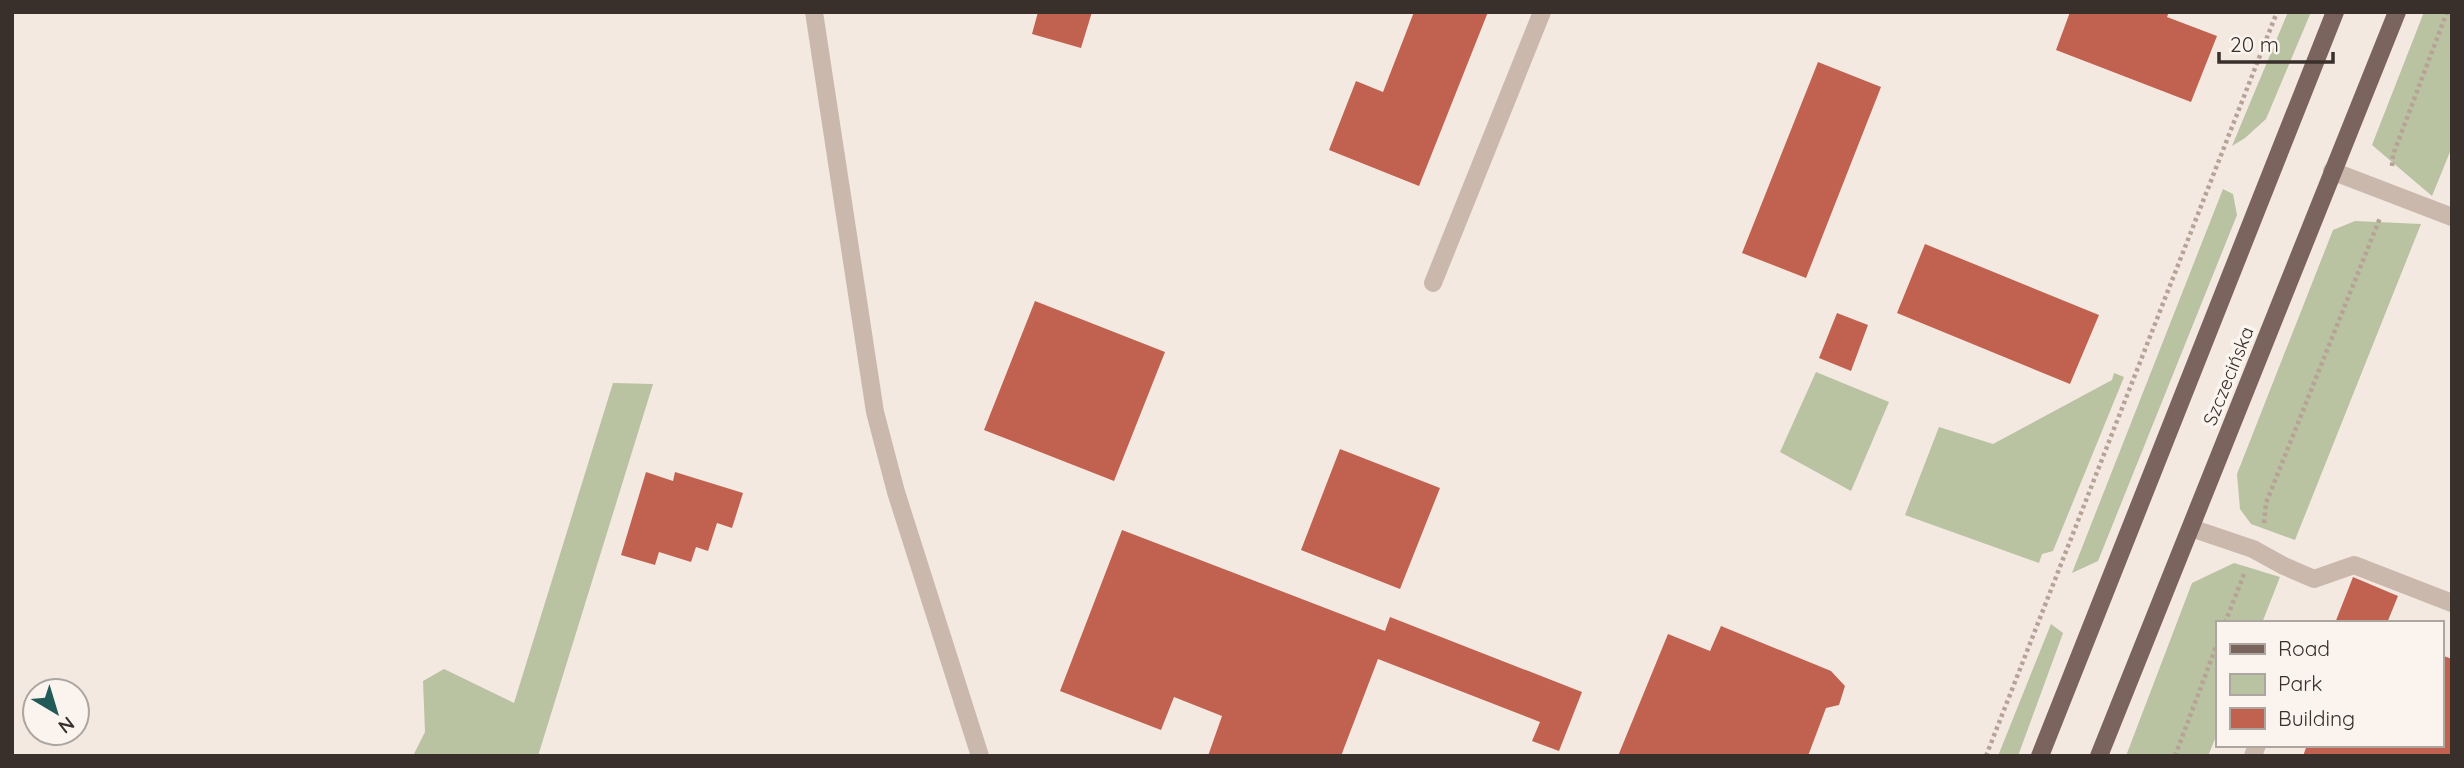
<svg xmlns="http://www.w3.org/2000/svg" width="2464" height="768" font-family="Quicksand,sans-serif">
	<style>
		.green { fill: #b9c2a1 }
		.building { fill: #c16251 }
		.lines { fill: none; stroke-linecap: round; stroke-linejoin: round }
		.path { stroke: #b7a297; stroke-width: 4.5; stroke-dasharray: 3.5 3.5; stroke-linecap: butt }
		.minor { stroke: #cbb8ad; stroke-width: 18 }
		.major { stroke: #7a645d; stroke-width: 18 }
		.labels { text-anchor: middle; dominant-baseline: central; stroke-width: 7; stroke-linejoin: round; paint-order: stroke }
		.street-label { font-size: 19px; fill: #392f2b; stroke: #faf3ee }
	</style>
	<rect width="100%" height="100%" fill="#f3e9e1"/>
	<path class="green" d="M2288,12H2311L2266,119L2245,138L2232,146Z
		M2424,12H2452V147L2432,196L2372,145Z
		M2223,189L2233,194L2237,215L2098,561L2072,573Z
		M2355,221L2421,224L2295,540L2251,524L2240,509L2237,474L2333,230Z
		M1816,372L1889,402L1851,491L1780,452Z
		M2114,373L2124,377L2053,551L2042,554L2039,563L1905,515L1939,427L1993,444L2112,380Z
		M613,383L653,384L538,756H413L425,732L423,681L444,669L514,703Z
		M2234,563L2280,577L2262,623H2217V734L2208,756H2126L2192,583Z
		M2051,624L2063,633L2018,756H1998Z"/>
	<path class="building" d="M1038,12H1092L1081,48L1032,34Z
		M1414,12H1488L1419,186L1329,150L1356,81L1383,92Z
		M2070,12H2169L2167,17L2217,36L2191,102L2056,50Z
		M1818,62L1881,87L1806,278L1742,253Z
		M1925,244L2099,315L2070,384L1897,313Z
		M1035,301L1165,352L1114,481L984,430Z
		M1837,313L1868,325L1851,371L1819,358Z
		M1340,449L1440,488L1400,589L1301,550Z
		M646,472L673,481L675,472L743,493L732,528L717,523L708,551L696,547L691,562L659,552L655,565L621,555Z
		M1122,530L1385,631L1390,617L1582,692L1559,751L1532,741L1540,722L1378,659L1341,756H1208L1222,716L1174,697L1161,730L1060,691Z
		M2353,577L2398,596L2387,623H2335Z
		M1721,626L1831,671L1845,686L1839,705L1826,708L1808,756H1618L1668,634L1710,651Z
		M2441,655L2452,659V756H2303L2307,745H2441Z"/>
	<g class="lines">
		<path class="path" d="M2392,166L2393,155L2447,12
			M2264,523L2266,503L2380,218
			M2225,623L2244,574
			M1986,756L2277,12
			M2175,756L2217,644"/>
		<path class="minor" d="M814,12L875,412L896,492L980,756
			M2332,171L2452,217
			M1433,283L1542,12
			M2191,528L2253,549L2284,566L2314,579L2354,565L2452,603
			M2253,756L2257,745"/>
		<path class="major" d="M2040,756L2335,12
			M2099,756L2397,12"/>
	</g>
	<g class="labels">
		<g class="street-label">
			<text transform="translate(2228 376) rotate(-68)">Szczecińska</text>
		</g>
	</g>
	<rect width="2464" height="768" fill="none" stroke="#392f2b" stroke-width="28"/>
	<rect x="2216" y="621" width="228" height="126" fill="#faf3ee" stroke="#ada5a0" stroke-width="2"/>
	<rect x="2230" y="644" width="35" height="10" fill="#7a645d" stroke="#ada5a0" stroke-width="2"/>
	<text x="2278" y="656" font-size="21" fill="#392f2b">Road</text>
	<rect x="2230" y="674" width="35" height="21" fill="#b9c2a1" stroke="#ada5a0" stroke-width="2"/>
	<text x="2278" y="691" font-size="21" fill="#392f2b">Park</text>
	<rect x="2230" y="708" width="35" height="21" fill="#c16251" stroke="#ada5a0" stroke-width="2"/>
	<text x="2278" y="726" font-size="21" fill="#392f2b">Building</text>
	<g transform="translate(56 712) rotate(142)"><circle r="33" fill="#faf3ee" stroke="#ada5a0" stroke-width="2"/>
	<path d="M0-5L12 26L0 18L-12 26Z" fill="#225a58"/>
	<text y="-10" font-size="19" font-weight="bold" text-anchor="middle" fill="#392f2b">N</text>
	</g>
	<path d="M2219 52v10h114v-10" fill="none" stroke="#392f2b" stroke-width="3.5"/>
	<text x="2230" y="52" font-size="21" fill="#392f2b" stroke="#faf3ee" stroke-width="5" paint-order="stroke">20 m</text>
</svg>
